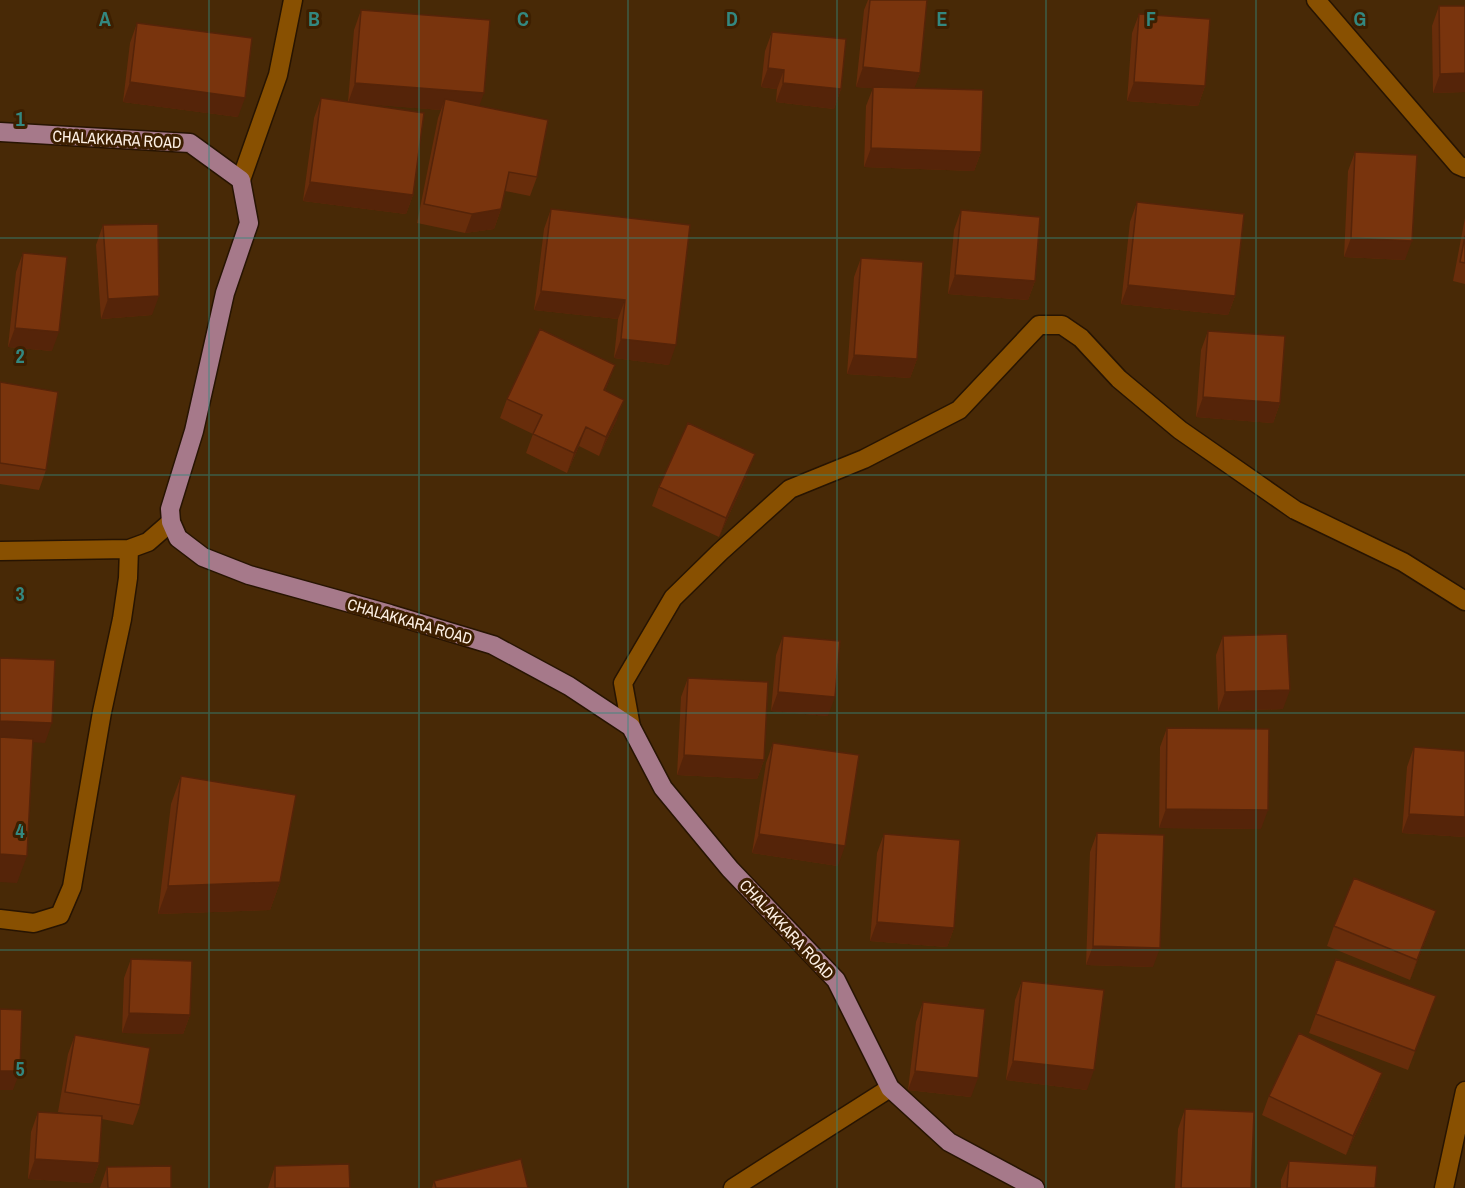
<svg xmlns="http://www.w3.org/2000/svg" width="1465" height="1188" font-family="'Archivo Narrow',sans-serif">
	<style>
		.lines { fill: none; stroke-linecap: round; stroke-linejoin: round }
		.minor-casing { stroke: #271402; stroke-width: 21 }
		.major-casing { stroke: #271402; stroke-width: 21 }
		.minor { stroke: #885001; stroke-width: 18 }
		.major { stroke: #a6798a; stroke-width: 18 }
		.wall { fill: #682d0b }
		.shaded-wall { fill: #552409 }
		.building { fill: #79340d; stroke: #552409; stroke-width: 1.5 }
		.grid { fill: none; stroke: #338880; stroke-width: 1.5; stroke-opacity: 0.55 }
		.labels { text-anchor: middle; dominant-baseline: central; stroke-width: 6; stroke-linejoin: round; paint-order: stroke }
		.street-label { font-size: 16px; fill: #fdf0e4; stroke: #3d1f00 }
		.grid-label { font-size: 20px; text-anchor: middle; font-weight: bold; fill: #338880; stroke: #3d1f00; stroke-width: 6; stroke-linejoin: round; paint-order: stroke }
	</style>
	<rect width="100%" height="100%" fill="#482906"/>
	<g class="lines">
		<g class="minor-casing">
			<path id="minor" d="M1316,0L1458,165L1465,168
				M241,180L278,75L293,0
				M0,551L129,549L148,542L171,522
				M631,727L623,683L673,598L720,552L790,489L864,459L959,410L1039,325H1062L1081,338L1119,379L1180,430L1295,510L1403,562L1465,601
				M0,919L34,923L60,915L72,887L102,712L122,619L128,578L129,549
				M733,1188L890,1088
				M1444,1188L1465,1091"/>
		</g>
		<g class="major-casing">
			<path id="major" d="M0,132L190,143L241,180L249,223L225,293L194,431L170,509L171,522L178,538L203,557L249,575L390,614L493,645L569,686L631,727L663,788L730,869L836,980L890,1088L949,1142L1035,1188"/>
		</g>
		<use href="#minor" class="minor"/>
		<use href="#major" class="major"/>
	</g>
	<path class="wall" d="M868,0H927L920,73L914,88L981,152L974,171L864,167L866,106L873,88L856,87L864,10Z
		M1439,6L1465,92L1433,93L1432,26Z
		M361,10L480,106L537,177L530,196L505,191L501,209L494,229L465,233L417,223L438,118L441,110L355,103L413,195L406,214L303,201L314,118L321,98L348,102L354,30Z
		M1139,14L1205,86L1198,106L1127,101L1132,33Z
		M137,23L238,117L123,102L130,43Z
		M772,32L841,89L834,109L776,102L777,89L761,87L765,51Z
		M1355,152L1405,260L1344,257L1348,171Z
		M1137,202L1235,296L1228,315L1121,304L1130,222Z
		M551,209L690,225L669,365L614,358L618,319L534,310L544,229Z
		M961,210L1035,281L1028,300L948,294L954,230Z
		M1465,218V284L1453,281Z
		M103,225L152,315L101,319L96,245Z
		M23,253L52,351L8,347L16,272Z
		M861,258L917,359L910,378L847,374L854,277Z
		M1208,331L1280,403L1273,423L1196,417L1201,350Z
		M615,365L605,391L617,419L599,456L579,446L567,473L526,453L533,434L500,418L507,399Z
		M0,382L46,470L39,490L0,484Z
		M748,473L719,537L652,506L659,487Z
		M783,636L828,716L771,711L776,655Z
		M1223,636L1283,709L1218,711L1216,655Z
		M688,678L764,760L757,779L677,775L681,697Z
		M1167,728L1261,829L1159,828L1160,747Z
		M773,743L838,866L752,853L766,763Z
		M1414,747L1465,751V837L1402,833L1407,767Z
		M181,776L280,882L270,910L158,914L171,804Z
		M1097,833L1153,967L1086,965L1090,852Z
		M884,834L954,928L947,947L870,941L877,853Z
		M1334,926L1429,931L1410,980L1327,946Z
		M131,959L190,1015L183,1034L122,1033L124,978Z
		M1336,959L1436,996L1408,1070L1309,1033Z
		M1022,981L1087,1090L1006,1080L1015,1000Z
		M923,1002L971,1097L908,1090L916,1022Z
		M75,1035L140,1105L133,1125L102,1119L99,1163L92,1183L28,1179L31,1132L38,1112L77,1115L58,1112L68,1054Z
		M1382,1073L1375,1092L1346,1155L1262,1115L1269,1096Z
		M1185,1109L1251,1188H1175L1178,1129Z
		M1289,1161L1375,1188H1281V1180Z
		M275,1166L350,1188H268Z
		M107,1167L171,1188H100Z
		M434,1181L528,1188H432Z"/>
	<path class="shaded-wall" d="M863,67L920,73L913,92L856,87Z
		M768,68L784,70L777,89L761,87Z
		M1465,73V92L1433,93L1440,74Z
		M130,82L245,98L238,117L123,102Z
		M1134,82L1205,86L1198,106L1127,101Z
		M355,83L484,93L477,112L445,99L441,110L348,103Z
		M783,83L841,89L834,109L776,102Z
		M871,148L981,152L974,171L864,167Z
		M310,182L413,195L406,214L303,201Z
		M501,209L494,229L465,233L472,214Z
		M1351,238L1412,241L1405,260L1344,257Z
		M955,275L1035,281L1028,300L948,294Z
		M1128,285L1235,296L1228,315L1121,304Z
		M541,291L625,300L618,319L534,310Z
		M159,296L152,315L101,319L108,299Z
		M15,328L59,332L52,351L8,347Z
		M621,339L676,345L669,365L614,358Z
		M854,355L917,359L910,378L847,374Z
		M615,365L608,384L597,409L604,390Z
		M1203,397L1280,403L1273,423L1196,417Z
		M624,400L617,419L599,456L606,437Z
		M586,427L579,446L567,473L574,453Z
		M755,454L748,473L719,537L726,518Z
		M1290,690L1283,709L1218,711L1225,692Z
		M778,692L835,697L828,716L771,711Z
		M0,721L52,723L45,743L0,740Z
		M684,755L764,760L757,779L677,775Z
		M1166,809L1268,810L1261,829L1159,828Z
		M1409,814L1465,817V837L1402,833Z
		M759,834L845,846L838,866L752,853Z
		M0,854L27,856L17,883L0,882Z
		M280,882L270,910L158,914L168,886Z
		M1436,911L1429,931L1410,980L1417,960Z
		M877,922L954,928L947,947L870,941Z
		M1093,946L1160,948L1153,967L1086,965Z
		M129,1013L190,1015L183,1034L122,1033Z
		M1013,1061L1094,1070L1087,1090L1006,1080Z
		M0,1071H20L13,1090H0Z
		M915,1071L978,1078L971,1097L908,1090Z
		M1382,1073L1375,1092L1346,1155L1353,1136Z
		M35,1159L99,1163L92,1183L28,1179Z"/>
	<path class="building" d="M870,0H927L920,73L863,67Z
		M1439,6H1465V73L1440,74Z
		M361,10L490,20L484,93L355,83Z
		M1139,14L1210,19L1205,86L1134,82Z
		M137,23L252,38L245,98L130,82Z
		M772,32L846,39L841,89L783,83L784,70L768,68Z
		M873,87L983,90L981,152L871,148Z
		M321,98L424,113L413,195L310,182Z
		M445,99L548,120L537,177L509,172L501,209L472,214L424,204Z
		M1355,152L1417,155L1412,241L1351,238Z
		M1137,202L1244,214L1235,296L1128,285Z
		M551,209L690,225L676,345L621,339L625,300L541,291Z
		M961,210L1040,217L1035,281L955,275Z
		M158,224L159,296L108,299L103,225Z
		M1465,236V263L1460,262Z
		M23,253L67,257L59,332L15,328Z
		M861,258L923,262L917,359L854,355Z
		M540,329L615,365L604,390L624,400L606,437L586,427L574,453L533,434L542,415L507,399Z
		M1208,331L1285,336L1280,403L1203,397Z
		M0,382L58,392L46,470L0,463Z
		M688,423L755,454L726,518L659,487Z
		M1287,634L1290,690L1225,692L1223,636Z
		M783,636L840,641L835,697L778,692Z
		M0,658L55,660L52,723L0,721Z
		M688,678L768,682L764,760L684,755Z
		M1167,728L1269,729L1268,810L1166,809Z
		M0,737L33,739L27,856L0,854Z
		M773,743L859,755L845,846L759,834Z
		M1414,747L1465,751V817L1409,814Z
		M181,776L296,795L280,882L168,886Z
		M1097,833L1164,835L1160,948L1093,946Z
		M884,834L960,840L954,928L877,922Z
		M1354,878L1436,911L1417,960L1334,926Z
		M131,959L192,961L190,1015L129,1013Z
		M1336,959L1436,996L1415,1051L1316,1014Z
		M1022,981L1104,990L1094,1070L1013,1061Z
		M923,1002L985,1009L978,1078L915,1071Z
		M0,1009L22,1010L20,1071H0Z
		M1299,1033L1382,1073L1353,1136L1269,1096Z
		M75,1035L150,1048L140,1105L65,1092Z
		M1185,1109L1254,1112L1251,1188H1181Z
		M38,1112L102,1116L99,1163L35,1159Z
		M521,1159L528,1188H436L434,1181Z
		M1289,1161L1377,1166L1375,1188H1287Z
		M349,1164L350,1188H275V1166Z
		M171,1166V1188H108L107,1167Z"/>
	<path class="grid" d="M209,0V1188M419,0V1188M628,0V1188M837,0V1188M1046,0V1188M1256,0V1188M0,238H1465M0,475H1465M0,713H1465M0,950H1465"/>
	<g class="labels">
		<g class="street-label">
			<text transform="translate(117 139) rotate(3)">CHALAKKARA ROAD</text>
			<text transform="translate(410 621) rotate(16)">CHALAKKARA ROAD</text>
			<text transform="translate(787 929) rotate(47)">CHALAKKARA ROAD</text>
		</g>
	</g>
	<g class="grid-label">
		<text x="105" y="26">A</text>
		<text x="314" y="26">B</text>
		<text x="523" y="26">C</text>
		<text x="732" y="26">D</text>
		<text x="942" y="26">E</text>
		<text x="1151" y="26">F</text>
		<text x="1360" y="26">G</text>
		<text x="20" y="126">1</text>
		<text x="20" y="363">2</text>
		<text x="20" y="601">3</text>
		<text x="20" y="838">4</text>
		<text x="20" y="1076">5</text>
	</g>
</svg>
